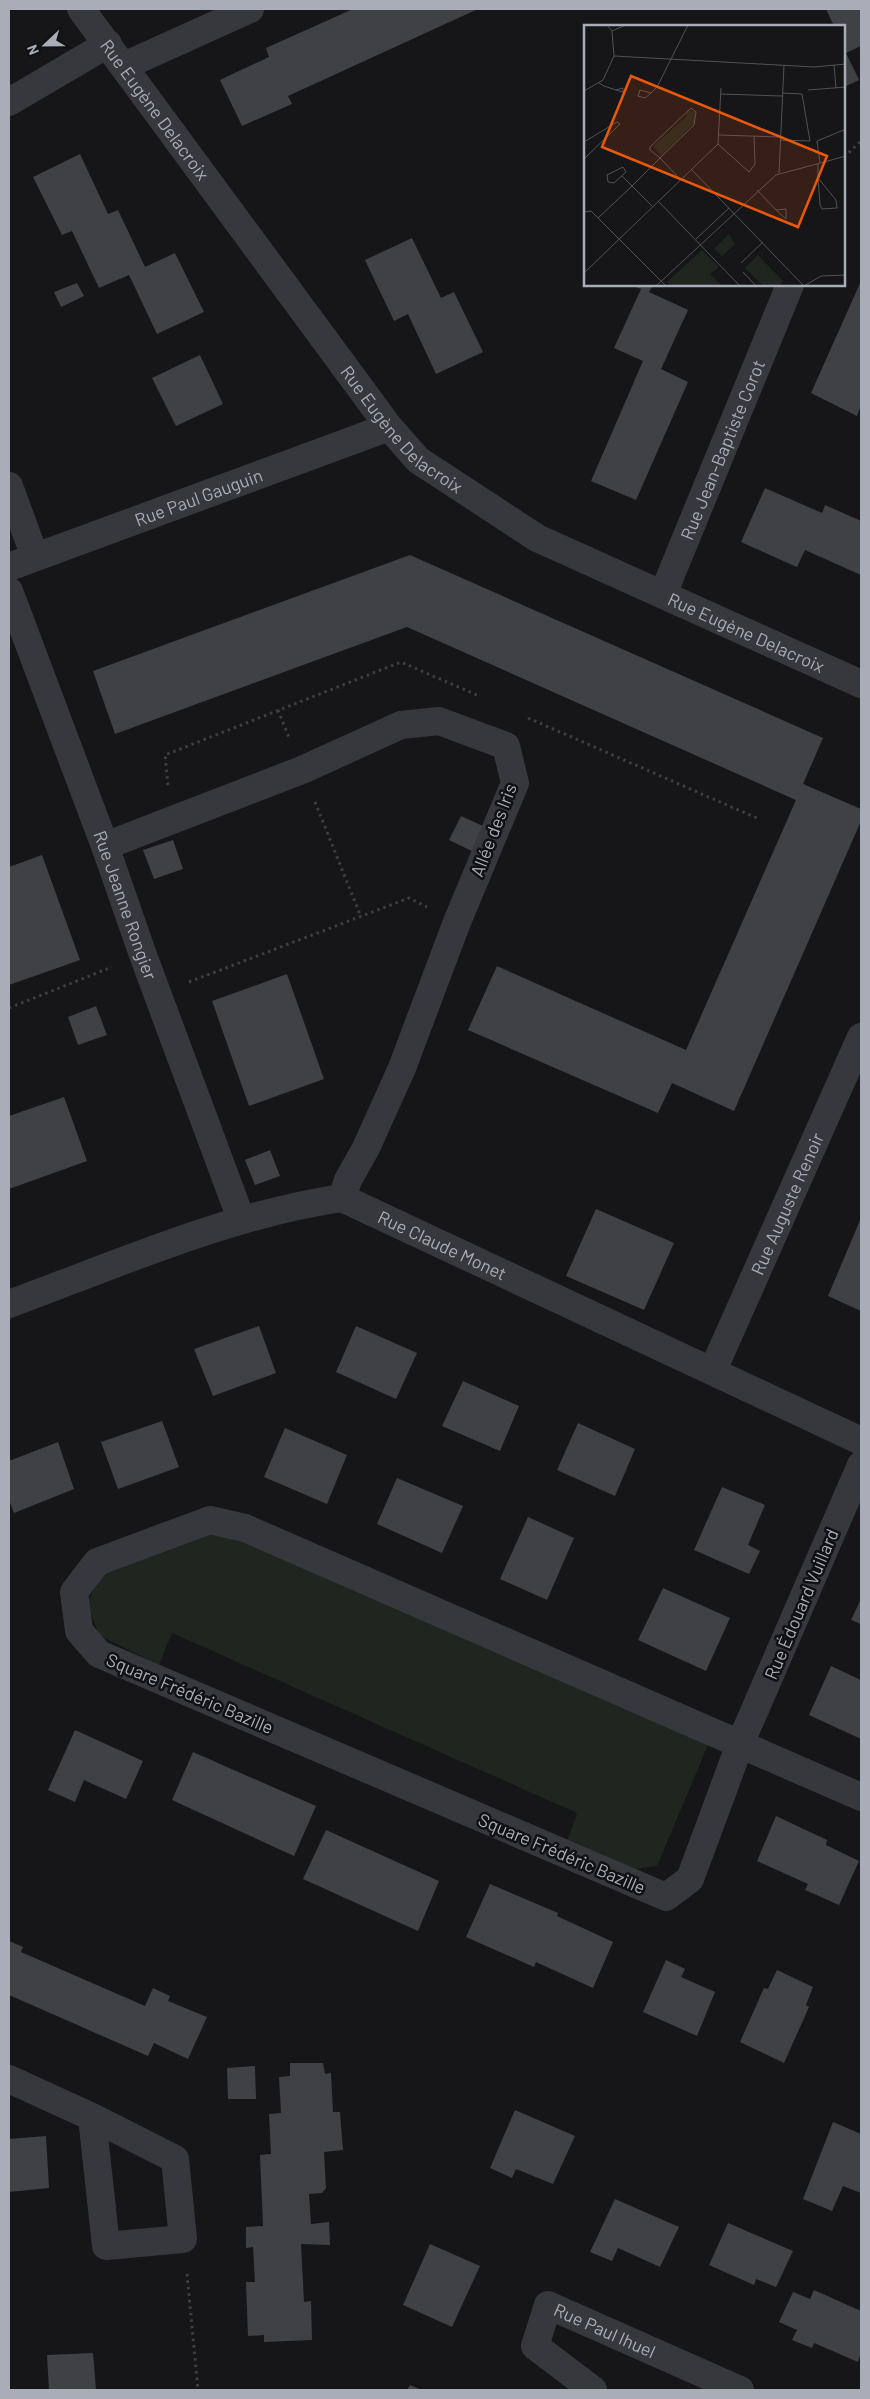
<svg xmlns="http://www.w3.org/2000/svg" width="870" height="2399" font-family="Barlow,sans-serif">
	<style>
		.green { fill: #1e261f }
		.building { fill: #404145 }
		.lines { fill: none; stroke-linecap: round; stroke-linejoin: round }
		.path { stroke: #3d3f44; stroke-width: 3; stroke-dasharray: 2.5 4; stroke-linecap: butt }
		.minor { stroke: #37383d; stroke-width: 28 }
		.labels { text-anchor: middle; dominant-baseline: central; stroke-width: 5; stroke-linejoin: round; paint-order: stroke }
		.street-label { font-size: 18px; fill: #a8adb8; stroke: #111113 }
		.inset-road { fill: none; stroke: #505258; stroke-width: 1 }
		.view { fill: #e8590c; fill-opacity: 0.15; stroke: #e8590c; stroke-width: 2.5 }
		.inset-edge { fill: none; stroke: #a8adb8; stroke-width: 2.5 }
	</style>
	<rect width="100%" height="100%" fill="#161618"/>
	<path class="green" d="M206,1532L244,1538L708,1745L657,1866L636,1869L567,1842L577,1813L172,1633L159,1665L99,1635L87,1603L101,1575Z"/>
	<path class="building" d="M353,9H478L288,96L292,104L242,126L220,80L269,57L266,48Z
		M826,9H861V46L846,53L859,80L844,87V26H834Z
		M80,154L108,214L118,210L145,267L175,253L204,312L157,334L129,275L99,288L72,231L62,235L33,177Z
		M412,238L441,298L454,292L483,352L436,374L408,314L394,321L365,260Z
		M861,281V405L857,416L811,393Z
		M77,283L84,296L61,307L54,292Z
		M632,285H653L649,292L688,310L661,369L688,382L636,500L591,481L643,361L614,348L641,289Z
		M200,355L223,404L176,426L152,378Z
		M765,488L822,513L825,505L861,521V575L805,550L797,567L741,542Z
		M410,555L823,738L803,784L861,809V821L734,1111L672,1083L658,1113L468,1030L497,966L686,1050L796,800L407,627L115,734L93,671Z
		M461,816L485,827L474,852L449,840Z
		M173,840L183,869L154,879L143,850Z
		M42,855L80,960L9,985V867Z
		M287,974L324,1079L249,1106L212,1001Z
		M96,1006L107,1035L78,1045L68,1017Z
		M64,1097L87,1161L9,1189V1116Z
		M270,1150L280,1176L255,1185L245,1160Z
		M596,1209L674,1243L644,1310L566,1276Z
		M861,1218V1311L828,1296Z
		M259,1326L276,1373L213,1396L194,1349Z
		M356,1326L417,1353L396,1399L336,1372Z
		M463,1381L519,1406L500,1451L442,1426Z
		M162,1421L179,1467L118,1489L101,1442Z
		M578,1423L635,1449L615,1496L557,1470Z
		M285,1428L347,1455L327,1504L264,1477Z
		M58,1442L74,1489L14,1513L9,1500V1461Z
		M397,1478L463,1506L442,1553L377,1524Z
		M722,1487L765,1505L748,1545L760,1551L749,1574L694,1550Z
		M528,1517L574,1538L547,1600L500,1579Z
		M663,1588L730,1618L706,1671L638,1640Z
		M861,1599V1624L851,1620Z
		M831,1666L861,1680V1739L809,1715Z
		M75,1730L143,1761L126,1799L84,1780L75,1802L48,1790Z
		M193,1752L316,1806L294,1856L172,1800Z
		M776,1816L827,1840L826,1845L859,1861L839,1905L805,1890L808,1884L757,1861Z
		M326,1830L439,1881L418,1931L303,1879Z
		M490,1884L558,1913L557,1916L613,1942L593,1988L536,1962L534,1967L466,1937Z
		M9,1941L23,1947L21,1952L145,2006L153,1988L170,1996L168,2001L207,2017L188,2059L154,2043L148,2056L9,1995Z
		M666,1960L685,1969L681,1977L715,1992L697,2036L643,2012Z
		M777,1970L813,1987L806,2005L809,2007L784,2063L740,2042L764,1988L768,1989Z
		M290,2063H323L325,2074L331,2073L333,2112H340L343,2150L324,2152L326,2188L322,2193L309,2194L311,2224L329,2222L330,2245L301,2244L304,2302L311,2301L312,2340L264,2342V2335L248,2336L246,2282H255L253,2247L246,2248V2227L263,2226L260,2155L271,2154L269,2114L281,2113L279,2077L290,2076Z
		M255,2066L256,2099H228L227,2068Z
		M515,2110L575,2136L553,2184L516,2169L512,2178L490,2168Z
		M833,2122L861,2134V2193L843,2186L832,2211L803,2199Z
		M46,2136L49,2188L9,2192V2139Z
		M615,2199L679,2227L660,2267L618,2248L612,2261L590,2252Z
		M728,2223L793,2251L776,2287L756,2279L754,2285L709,2265Z
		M430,2244L480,2266L452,2327L403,2305Z
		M814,2290L861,2311V2353L858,2362L814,2343L812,2348L792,2340L797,2330L779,2322L793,2292L810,2299Z
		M93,2353L96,2390H49L47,2355Z
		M410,2385L422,2390H407Z"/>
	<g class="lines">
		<path class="path" d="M844,157L861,141
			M278,710L289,738
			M528,718L759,819
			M168,785L165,755L401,662L479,696
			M315,802L361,917
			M189,982L409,898L427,907
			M9,1008L112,967
			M187,2274L198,2390"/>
		<g class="minor">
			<path id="s1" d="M81,9L389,427L418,460L537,538L861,684"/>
			<path d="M124,66L250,9"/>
			<path d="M9,102L108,44"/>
			<path d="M9,486L35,557"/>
			<path id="s2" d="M9,567L389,427"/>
			<path id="s3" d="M9,591L105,846L143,955L241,1219"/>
			<path id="s4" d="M663,594L790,285"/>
			<path d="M105,846L302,770L401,725L439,721L506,746L515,783L457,922L402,1068L366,1148L348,1180L342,1198"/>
			<path id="s5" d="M9,1304C118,1264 227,1215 342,1198L861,1441"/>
			<path id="s6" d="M713,1370L861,1037"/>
			<path d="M861,1465L740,1744L690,1879L666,1897L99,1654L79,1631L74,1592L97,1562L210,1520L245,1528L861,1797"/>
			<path d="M9,2079L92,2117L175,2159L183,2239L106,2246L92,2117"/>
			<path id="s7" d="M593,2390L535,2346L548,2305L740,2390"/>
		</g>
	</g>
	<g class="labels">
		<g class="street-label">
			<text stroke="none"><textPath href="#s1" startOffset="125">Rue Eugène Delacroix</textPath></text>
			<text stroke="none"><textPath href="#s1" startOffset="530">Rue Eugène Delacroix</textPath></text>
			<text stroke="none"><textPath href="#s4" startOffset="156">Rue Jean-Baptiste Corot</textPath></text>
			<text stroke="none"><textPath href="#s2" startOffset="202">Rue Paul Gauguin</textPath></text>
			<text stroke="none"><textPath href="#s1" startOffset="935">Rue Eugène Delacroix</textPath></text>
			<text transform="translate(493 830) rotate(-69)">Allée des Iris</text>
			<text stroke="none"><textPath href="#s3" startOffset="335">Rue Jeanne Rongier</textPath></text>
			<text stroke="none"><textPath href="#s6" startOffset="182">Rue Auguste Renoir</textPath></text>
			<text stroke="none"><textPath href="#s5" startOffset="461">Rue Claude Monet</textPath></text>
			<text transform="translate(801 1604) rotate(-67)">Rue Édouard Vuillard</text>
			<text transform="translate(190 1693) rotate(23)">Square Frédéric Bazille</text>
			<text transform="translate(562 1853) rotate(23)">Square Frédéric Bazille</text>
			<text stroke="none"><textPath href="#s7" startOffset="178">Rue Paul Ihuel</textPath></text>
		</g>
	</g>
	<g transform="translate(584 25)">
		<rect width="261" height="261" fill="#161618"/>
		<path d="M106,85L111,87V97L77,131L69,121L103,91L102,88ZM145,209L151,219L138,231L130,224ZM118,225L135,242L126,249L138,261H86L83,257ZM174,230L199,256L195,261H179L161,243Z" fill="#1e261f"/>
		<path class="inset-road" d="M23,0L28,6L42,0M28,6L30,31M250,40L252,63M15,58L20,61L32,65L39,67V63L32,65M224,65L262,62M0,66L19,55L30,31L230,42L262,39M67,68L56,65L54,71L61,73L67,68L73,62L104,0M137,69L198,71M135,110L196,112M196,115L226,116L218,69L198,68M0,117L33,97L36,99L0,134M134,119L165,147L171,139L170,111M236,138L233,116L262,104M234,139V153L236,180L238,184L253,183L252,175L234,153M39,142L42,147L30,158L24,157L23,150ZM107,144L220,261M195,148L200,40M38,151L68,181M173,165L192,185L202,194V184L192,185M74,176L156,261M0,187L7,186L82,261M14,193L48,161L76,133L110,100L112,87L107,83L66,122V125L76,133L96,154M112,214L145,183M157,238L179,217M159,247L172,261M0,248L134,119L137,63M72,261L192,150L262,131M220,261L237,251L262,250"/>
		<path class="view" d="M47,51L243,131L214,202L18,122Z"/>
		<rect width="261" height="261" class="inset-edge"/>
	</g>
	<rect width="870" height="2399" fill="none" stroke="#a8adb8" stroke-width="20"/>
	<g transform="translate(45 45) rotate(248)" stroke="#111113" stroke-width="4" paint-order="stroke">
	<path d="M0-4L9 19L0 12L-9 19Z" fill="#a8adb8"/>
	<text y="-8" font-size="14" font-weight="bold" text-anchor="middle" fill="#a8adb8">N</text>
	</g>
</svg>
